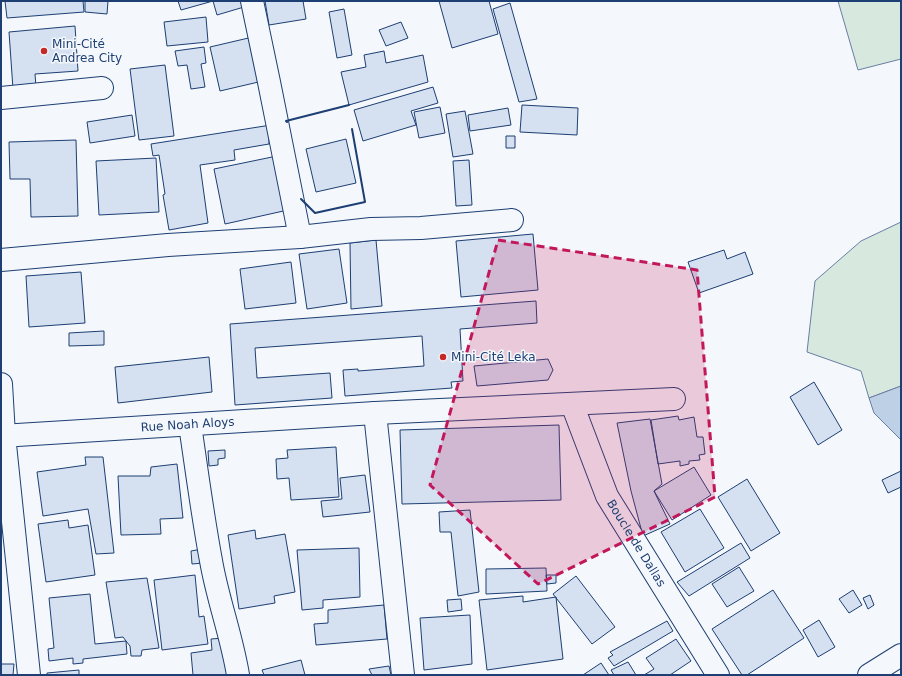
<svg xmlns="http://www.w3.org/2000/svg" width="902" height="676" font-family="'DejaVu Sans',sans-serif">
	<style>
		.green { fill: #d7e8df; stroke: #687fa3 }
		.water { fill: #bed0e5; stroke: #687fa3 }
		.building { fill: #d5e0f0; stroke: #1d3f73 }
		.lines { fill: none; stroke-linecap: round; stroke-linejoin: round }
		.minor-casing { stroke: #1d3f73; stroke-width: 24 }
		.minor { stroke: #f4f7fb; stroke-width: 22 }
		.wall { stroke: #1d3f73; stroke-width: 2 }
		.marked { fill: #c2185b; fill-opacity: 0.2; stroke: #c2185b; stroke-width: 3; stroke-dasharray: 8 5; stroke-linejoin: round }
		.poi-dot { fill: #c62828; stroke: #f4f7fb; stroke-width: 1.5 }
		.labels { text-anchor: middle; dominant-baseline: central; stroke-width: 3; stroke-linejoin: round; paint-order: stroke }
		.poi-label { font-size: 12px; fill: #1d3f73; stroke: #f4f7fb; text-anchor: start }
		.street-label { font-size: 12px; fill: #1d3f73; stroke: #f4f7fb }
	</style>
	<rect width="100%" height="100%" fill="#f4f7fb"/>
	<path class="green" d="M838,1H901V59L858,70Z
		M901,222V386L869,398L861,371L807,352L815,281L861,241Z"/>
	<path class="water" d="M901,386V440L874,413L869,398Z"/>
	<path class="building" d="M5,1H83L84,12L7,18Z
		M85,1H108L107,14L85,12Z
		M178,1H243L244,7L217,15L213,1L181,10Z
		M265,1H303L306,19L269,25Z
		M439,1H489L498,34L452,48Z
		M510,3L537,99L519,102L493,9Z
		M344,9L352,55L337,58L329,12Z
		M206,17L208,42L167,46L164,22Z
		M401,22L408,38L386,46L379,30Z
		M75,26L78,71L35,74L36,87L13,89L9,32Z
		M257,36L267,80L220,91L210,47Z
		M204,47L206,63L201,64L205,87L191,89L187,65L178,66L175,51Z
		M384,51L386,63L423,55L428,82L349,105L341,72L366,67L364,55Z
		M165,65L174,136L139,140L130,69Z
		M433,87L438,103L411,111L416,125L363,141L354,110Z
		M522,105L578,108L577,135L520,132Z
		M440,107L445,133L419,138L414,112Z
		M508,108L511,125L470,131L468,115Z
		M465,111L473,154L453,157L446,114Z
		M132,115L135,136L90,143L87,122Z
		M271,125L273,137L269,138V144L234,150L235,160L200,165L208,223L169,230L163,195L165,194L159,155L153,156L151,144Z
		M506,136H515V148H506Z
		M346,139L356,183L316,192L306,149Z
		M76,140L78,216L31,217L30,179H10L9,142Z
		M277,156L288,210L225,224L214,169Z
		M156,158L159,212L99,215L96,161Z
		M469,160L472,205L456,206L453,161Z
		M533,234L538,290L461,297L456,241Z
		M376,240L382,306L351,309L350,243Z
		M339,249L347,303L307,309L299,254Z
		M724,250L727,259L745,252L753,274L699,293L688,262Z
		M291,262L296,303L245,309L240,269Z
		M81,272L85,323L29,327L26,276Z
		M536,301L537,323L460,329L463,381L451,382L452,388L345,396L343,370L358,369V371L424,366L422,336L255,348L257,378L330,373L332,398L235,405L230,324Z
		M104,331V345L69,346V333Z
		M209,357L212,392L118,403L115,367Z
		M548,359L553,370L548,380L477,386L474,366Z
		M814,382L842,430L818,445L790,397Z
		M678,416L679,420L694,417L697,437H703L705,454L699,455L700,460L689,461V464L680,466V461L658,464L651,420Z
		M650,419L662,484L654,491L670,524L643,536L631,491L617,423Z
		M559,425L561,500L402,504L400,430Z
		M336,447L339,497L291,500L289,478L277,479L276,459L288,458L287,450Z
		M225,450V458L218,459V465L209,466L208,451Z
		M85,457H103L114,553L96,554L88,509L43,516L37,472L86,465Z
		M177,464L183,518L160,519L161,534L121,535L118,476H150L151,467Z
		M694,467L711,495L672,520L654,491Z
		M901,471V487L888,493L882,480Z
		M365,475L370,512L323,517L321,501L342,499L340,478Z
		M747,479L780,533L751,551L718,497Z
		M700,509L724,548L685,572L661,532Z
		M470,510L479,592L458,596L451,532H440L439,512Z
		M68,520L69,528L88,525L95,575L46,582L38,524Z
		M255,530L256,539L285,534L295,592L274,596L275,603L239,609L228,535Z
		M741,543L750,558L689,596L677,582Z
		M359,548L360,597L323,600V608L302,610L297,550Z
		M202,549L203,563L192,564L191,551Z
		M739,567L754,591L727,607L712,584Z
		M546,568L547,591L486,594V569Z
		M195,575L199,617L204,616L208,644L162,650L154,580Z
		M546,575H556V583L547,584Z
		M576,576L615,627L592,644L553,594Z
		M147,578L159,648L142,650L141,656H131L130,646L126,641L123,637L115,638L106,582Z
		M773,590L804,638L747,675H742L712,629Z
		M853,590L862,605L849,613L839,599Z
		M90,594L95,644L126,641L127,654L83,659V663L73,664V658L49,661L48,649L54,648L49,598Z
		M870,595L874,605L868,609L863,598Z
		M523,596V602L556,597L563,659L487,670L479,600Z
		M461,599L462,610L448,612L447,600Z
		M384,605L387,639L316,645L314,624L328,623V610Z
		M470,615L472,664L424,670L420,618Z
		M819,620L835,647L818,657L803,630Z
		M667,621L673,631L614,666L608,658L613,655L610,652Z
		M224,638L228,675H193L191,653L212,650L211,639Z
		M676,639L691,661L670,675H644L654,669L646,658Z
		M301,660L305,675H264L262,670Z
		M628,662L636,675H614L611,670Z
		M601,663L609,675H583Z
		M1,664H14L13,675H1Z
		M389,666L391,675H372L369,669Z
		M79,670V675H47V673Z"/>
	<g class="lines">
		<g class="minor-casing">
			<g id="minor">
				<path d="M252,1L269,82L300,237"/>
				<path d="M1,98L102,88"/>
				<path d="M1,260L168,245L300,237L371,229L421,228L512,220"/>
				<path d="M1,384L4,435L29,675"/>
				<path id="s1" d="M572,404L607,496L718,675"/>
				<path d="M375,413L403,675"/>
				<path d="M190,425C197,472 203,519 212,566C219,603 232,638 238,675"/>
				<path id="s2" d="M1,436L375,413L674,399"/>
				<path d="M869,675L901,655"/>
			</g>
		</g>
		<use href="#minor" class="minor"/>
		<path class="wall" d="M287,122L286,121L349,105
			M301,199L315,213L365,202L352,129"/>
	</g>
	<path class="marked" d="M498,240L697,270L715,497L538,584L430,485Z"/>
	<g class="poi-dot">
		<circle cx="44" cy="51" r="4"/>
		<circle cx="443" cy="357" r="4"/>
	</g>
	<g class="labels">
		<g class="poi-label">
			<text x="52" y="44">Mini-Cité<tspan x="52" dy="14">Andrea City</tspan></text>
			<text x="451" y="357">Mini-Cité Leka</text>
		</g>
		<g class="street-label">
			<text stroke="none"><textPath href="#s2" startOffset="187">Rue Noah Aloys</textPath></text>
			<text stroke="none"><textPath href="#s1" startOffset="154">Boucle de Dallas</textPath></text>
		</g>
	</g>
	<rect width="902" height="676" fill="none" stroke="#1d3f73" stroke-width="4"/>
</svg>
